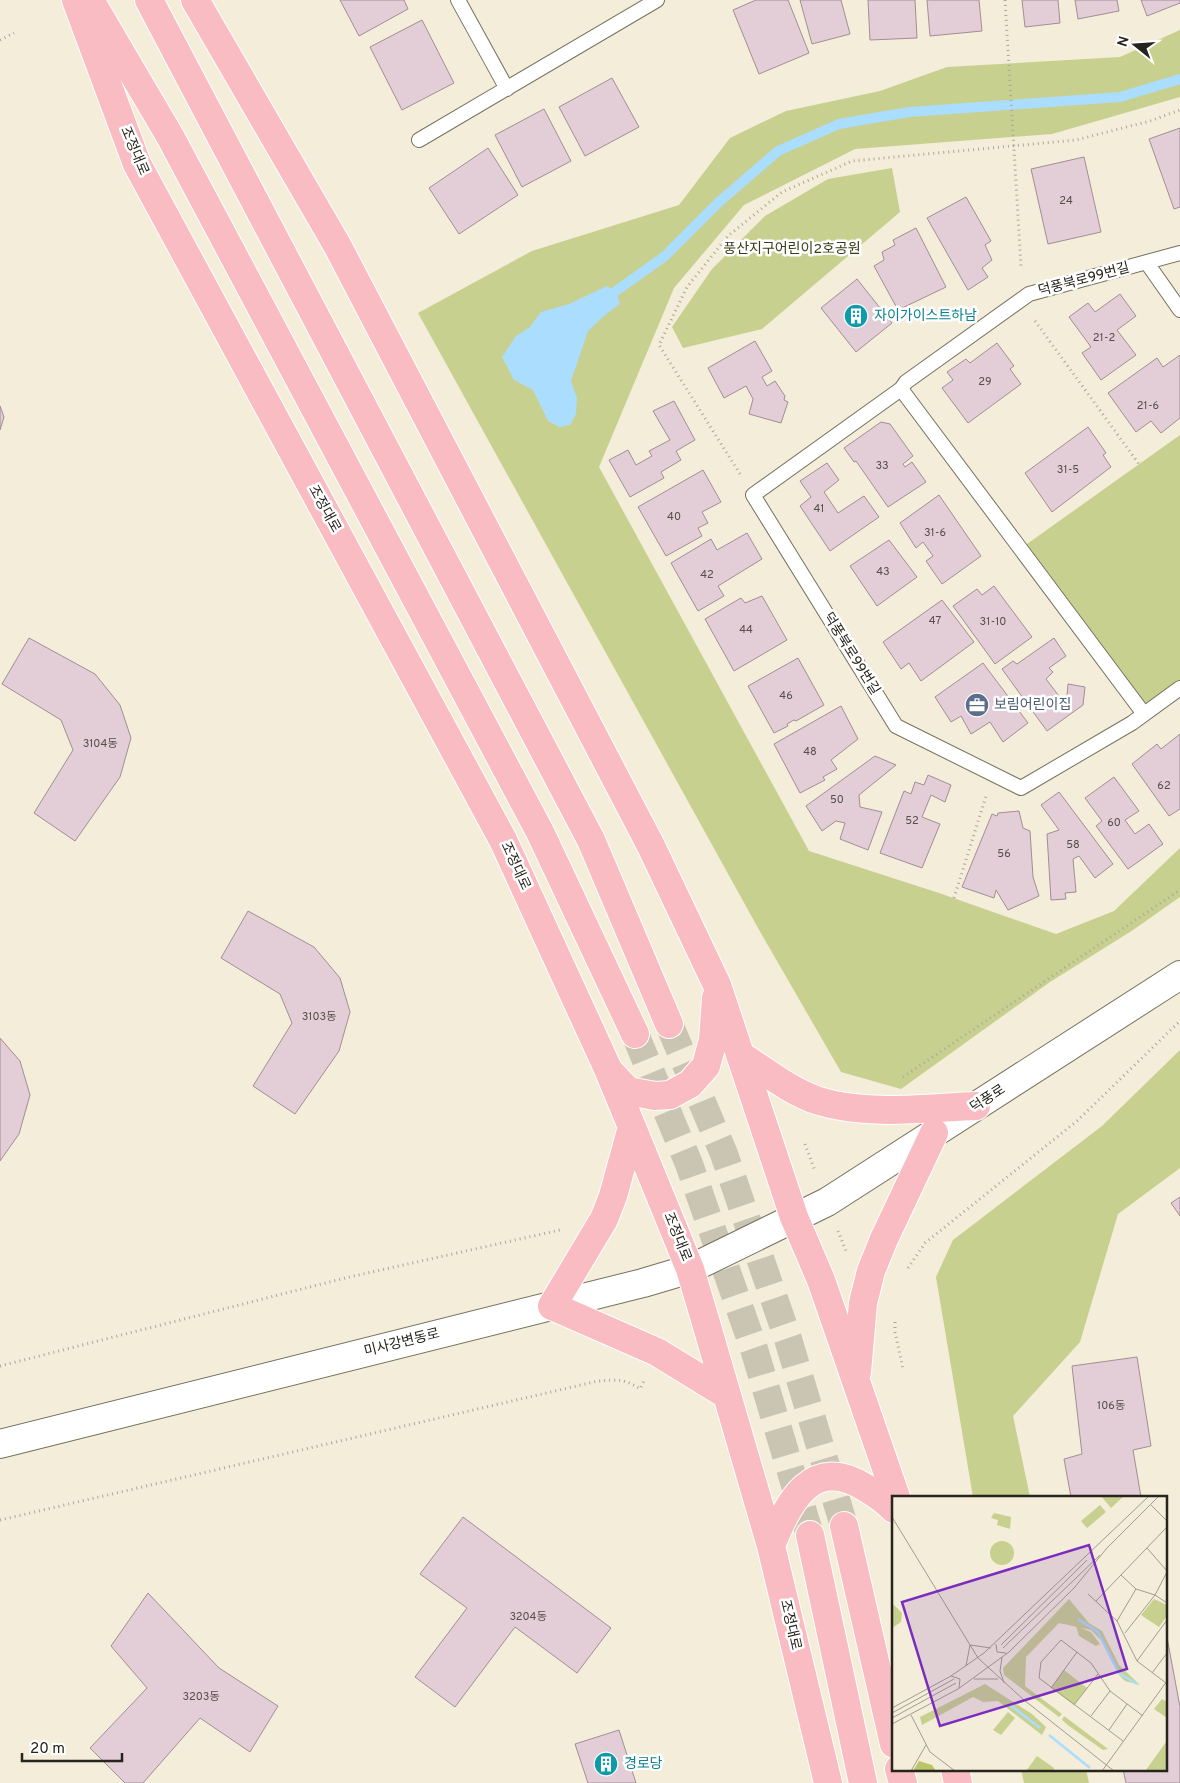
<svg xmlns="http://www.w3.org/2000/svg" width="1180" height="1783" font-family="Overpass,'Noto Sans KR',sans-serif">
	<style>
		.green { fill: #c8d08f }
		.water { fill: #aaddfe }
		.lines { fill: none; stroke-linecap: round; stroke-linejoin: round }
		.stream { stroke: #aaddfe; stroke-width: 10 }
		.building { fill: #e3cdd6; stroke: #a28e96 }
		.primary-tunnel { stroke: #cac5b3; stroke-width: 28; stroke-dasharray: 28 14; stroke-linecap: butt }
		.service-casing { stroke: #76715f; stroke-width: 16 }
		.secondary-casing { stroke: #76715f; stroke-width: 30 }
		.primary-casing { stroke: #fff; stroke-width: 30 }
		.path { stroke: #aca797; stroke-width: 3; stroke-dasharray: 1 4; stroke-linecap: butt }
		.service { stroke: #fff; stroke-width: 14 }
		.secondary { stroke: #fff; stroke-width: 28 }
		.primary { stroke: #fabcc3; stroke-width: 28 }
		.labels { text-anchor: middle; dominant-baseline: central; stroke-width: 5; stroke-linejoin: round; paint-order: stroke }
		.number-label { font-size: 11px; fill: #554e4a }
		.street-label { font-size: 14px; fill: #26241c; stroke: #fff }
		.park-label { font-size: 14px; fill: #393d16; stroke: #fff }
		.culture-label { font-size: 14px; fill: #0d838f; stroke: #fff; text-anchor: start }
		.service-label { font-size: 14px; fill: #4e5e75; stroke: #fff; text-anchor: start }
		.inset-river { fill: none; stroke: #aaddfe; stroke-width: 2.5 }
		.inset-road { fill: none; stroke: #a19d8d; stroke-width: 1 }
		.view { fill: #7b2cbf; fill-opacity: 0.15; stroke: #7b2cbf; stroke-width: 2.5 }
		.inset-edge { fill: none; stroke: #26241c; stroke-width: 2.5 }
	</style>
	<rect width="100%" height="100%" fill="#f3edd9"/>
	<path class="green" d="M1180,30V97L1052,134L855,149L744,205L674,288L599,467L809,851L939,893L1056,934L1114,911L1180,848V897L1133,930L1050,982L901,1089L841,1072L758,928L418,313L532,251L679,205L730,138L786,111L880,91L947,67L1120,57Z
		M892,168L900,212L762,329L683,348L672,327L712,269L765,216L828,179Z
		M1180,435V688L1144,714L1020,549Z
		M1180,1050V1168L1118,1214L1080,1342L1013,1416L1030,1497H973L936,1277L953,1240L1102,1126Z
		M1021,1769H1086L1089,1783H1024Z"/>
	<path class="water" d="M607,286L616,291L620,304L605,315L588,331L571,381L577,398L576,414L570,425L559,427L548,421L533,390L514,380L502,357L516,336L530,327L541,312L569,304Z"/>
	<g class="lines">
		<path class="stream" d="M616,291L665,256L719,202L778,151L839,124L909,112L1120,97L1180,79"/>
	</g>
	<path class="building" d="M340,0H404L408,9L359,36Z
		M756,0H788L809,53L759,74L733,10Z
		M800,0H841L850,34L812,44Z
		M868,0H915L917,38L870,40Z
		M927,0H979L982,31L930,36Z
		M1022,0H1058L1060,23L1025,27Z
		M1075,0H1117L1119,11L1078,19Z
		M1141,0H1180V3L1147,16Z
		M422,20L454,83L402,110L370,47Z
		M612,78L639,127L585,156L559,107Z
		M544,109L571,161L522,187L495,135Z
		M1180,128V207L1174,209L1149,139Z
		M488,148L518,195L459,234L429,188Z
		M1084,157L1101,232L1048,244L1031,169Z
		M966,197L991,241L985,245L992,260L982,268L988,277L968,290L927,218Z
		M916,228L946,287L898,310L874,266L884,260L882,252L895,245L893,240Z
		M857,279L892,323L856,352L821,308Z
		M1120,294L1136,316L1117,330L1136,355L1101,380L1082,353L1091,347L1069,317L1088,303L1095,312Z
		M755,341L772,371L762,377L767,386L775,381L785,396L784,400L788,402L781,423L749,414L753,399L746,386L724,398L708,368Z
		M997,343L1014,366L1010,369L1021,384L968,423L942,388L953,380L947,372L966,359L970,363Z
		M1180,355V418L1161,433L1151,421L1136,432L1108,393L1157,358L1163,367Z
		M674,401L695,440L676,451L681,460L661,472L664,478L630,497L609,460L628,450L636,465L652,456L649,451L670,440L653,411Z
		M0,406L4,417L0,430Z
		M881,422L890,424L913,456L903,464L905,467L912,462L926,482L888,507L856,461L854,462L844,448Z
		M1088,427L1106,453L1103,455L1111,467L1052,512L1025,473Z
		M827,463L839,480L824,492L838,513L864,496L879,517L830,551L800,506L811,497L800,481Z
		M703,470L721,502L702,512L708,523L698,528L702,536L666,556L638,507Z
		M939,495L981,556L942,584L926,561L933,556L923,542L916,548L900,523Z
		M747,533L762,559L718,586L724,596L698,611L671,563L711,539L717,550Z
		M889,540L917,577L877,606L850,566Z
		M994,586L1032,637L995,664L953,606L977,589L982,595Z
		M762,596L787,640L734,671L705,619L741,598L745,603Z
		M942,600L974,642L921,681L909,663L901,669L883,642Z
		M29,638L95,674L120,705L131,738L120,777L75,841L34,813L73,750L61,720L2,684Z
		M1054,638L1066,656L1049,668L1053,672L1046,679L1062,700L1067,696L1068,684L1085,687L1083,705L1047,731L1002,669L1013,661L1017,664Z
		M798,658L824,705L796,721L794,720L787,724L788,726L774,733L748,686Z
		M983,663L1028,723L1003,742L990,722L971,734L961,716L951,722L935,697Z
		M841,706L858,739L831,760L837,769L823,777L825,780L800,793L774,744Z
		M1180,734V809L1169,816L1132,764L1157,744L1161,749Z
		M875,756L896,765L859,795L860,807L882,812L868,850L840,839L845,823L836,821L822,831L806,806Z
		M928,775L951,785L945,802L931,795L922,817L940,824L922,868L880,853L904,791L911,794L915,782L924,785Z
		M1114,777L1139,811L1125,820L1135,834L1149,824L1163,844L1128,869L1096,826L1102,821L1085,798Z
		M1059,792L1113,864L1095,878L1079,856L1073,859L1076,892L1065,893L1066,899L1051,900L1047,834L1059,830L1041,805Z
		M1019,811L1023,828L1030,831L1033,877L1039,896L1008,910L996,890L994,898L962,887L992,814L997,816L998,813Z
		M248,911L314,947L340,978L350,1012L339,1051L295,1114L253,1086L292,1023L280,994L221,958Z
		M0,1038L20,1061L30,1095L19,1134L0,1161Z
		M1180,1197V1216L1171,1203Z
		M1137,1357L1151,1446L1133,1450L1141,1497H1071L1064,1459L1082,1454L1072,1366Z
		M463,1517L611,1628L577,1673L515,1627L455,1707L415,1677L467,1608L420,1574Z
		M148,1593L219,1668L278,1706L250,1752L200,1718L143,1783H125L90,1748L147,1688L111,1646Z
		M1166,1632L1180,1707V1783H1126L1123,1769H1166Z
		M619,1730L636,1783H588L575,1744Z"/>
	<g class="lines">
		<path class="primary-tunnel" d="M669,1024L724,1154L788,1339L844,1526
			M635,1034L689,1164L754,1349L810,1535"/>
		<g class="service-casing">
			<path id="service" d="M458,0L507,89
				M419,140L657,0
				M1180,253L1029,294L906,382L901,389L753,495L896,726L1021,788L1132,723L1180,688
				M1147,263L1180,310
				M901,389L1144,714"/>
		</g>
		<g class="secondary-casing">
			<path id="secondary" d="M0,1444L643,1283L690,1269L827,1202L1180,975"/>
		</g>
		<g class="primary-casing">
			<path id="primary" d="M76,0L137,164L503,840L608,1069L632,1127L690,1269L706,1323L771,1546L828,1783
				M90,0L171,138L540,832L635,1034
				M149,0L591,840L669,1024
				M195,0L337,245L651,846L717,985L794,1217L821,1280L896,1497
				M740,1055C765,1071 791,1092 819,1101C867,1116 926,1108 976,1106
				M610,1072L628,1091L655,1096L670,1095L690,1084L706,1066L713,1040L716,998
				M632,1127L613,1196L604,1219L552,1306L657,1352L727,1395
				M857,1372L863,1303L871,1271L884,1239L934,1133
				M844,1526L894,1744
				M810,1535L863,1783
				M771,1546C788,1502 812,1454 866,1488C876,1494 886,1501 894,1509
				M899,1769L903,1783
				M955,1769L958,1783"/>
		</g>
		<path class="path" d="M1005,0L1021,266
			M0,40L14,33
			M1035,321L1139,464
			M740,474L659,345L687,287L728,236L782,192L852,161L1076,140L1150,121L1180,110
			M954,898L986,796
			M903,1077L1180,890
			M805,1144L815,1171
			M838,1231L846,1251
			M908,1268L925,1243L1077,1121L1180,1021
			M895,1322V1332L903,1369
			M0,1366L345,1278L560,1230
			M0,1520L598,1381C617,1380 624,1378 640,1389L645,1379"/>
		<use href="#service" class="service"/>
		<use href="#secondary" class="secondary"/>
		<use href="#primary" class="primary"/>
	</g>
	<defs>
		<g id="building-disc" transform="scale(1.25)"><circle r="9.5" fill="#0f9aa8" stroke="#fff"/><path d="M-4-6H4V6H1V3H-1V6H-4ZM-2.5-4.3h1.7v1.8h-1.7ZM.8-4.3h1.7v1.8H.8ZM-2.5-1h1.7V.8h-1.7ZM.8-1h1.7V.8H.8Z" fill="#fff"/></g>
		<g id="office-disc" transform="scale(1.25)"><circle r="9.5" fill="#5c6f8a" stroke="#fff"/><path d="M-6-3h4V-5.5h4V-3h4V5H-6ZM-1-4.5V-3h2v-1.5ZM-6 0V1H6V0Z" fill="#fff"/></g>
	</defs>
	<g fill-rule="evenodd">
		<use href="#building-disc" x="856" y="316"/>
		<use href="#office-disc" x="977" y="705"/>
		<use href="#building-disc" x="606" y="1764"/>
	</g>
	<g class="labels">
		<g class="number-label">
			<text x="1066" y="201">24</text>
			<text x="1104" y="338">21-2</text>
			<text x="985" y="382">29</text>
			<text x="1148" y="406">21-6</text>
			<text x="882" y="466">33</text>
			<text x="1068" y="470">31-5</text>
			<text x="819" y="509">41</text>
			<text x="674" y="517">40</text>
			<text x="935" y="533">31-6</text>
			<text x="883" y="572">43</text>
			<text x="707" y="575">42</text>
			<text x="935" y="621">47</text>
			<text x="993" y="622">31-10</text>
			<text x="746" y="630">44</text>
			<text x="786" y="696">46</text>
			<text x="100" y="744">3104동</text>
			<text x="810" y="752">48</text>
			<text x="1164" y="786">62</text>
			<text x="837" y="800">50</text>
			<text x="912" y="821">52</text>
			<text x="1114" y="823">60</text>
			<text x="1073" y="845">58</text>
			<text x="1004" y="854">56</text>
			<text x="319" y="1017">3103동</text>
			<text x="1111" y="1406">106동</text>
			<text x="528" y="1617">3204동</text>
			<text x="201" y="1697">3203동</text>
		</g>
		<g class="street-label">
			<text transform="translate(134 151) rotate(67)">조정대로</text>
			<text transform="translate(1084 280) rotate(-15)">덕풍북로99번길</text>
			<text transform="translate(324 509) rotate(61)">조정대로</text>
			<text transform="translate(851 654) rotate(58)">덕풍북로99번길</text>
			<text transform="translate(515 866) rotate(65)">조정대로</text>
			<text transform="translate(988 1099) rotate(-33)">덕풍로</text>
			<text transform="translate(677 1237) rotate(68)">조정대로</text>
			<text transform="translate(402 1343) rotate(-14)">미사강변동로</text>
			<text transform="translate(790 1625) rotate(77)">조정대로</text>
		</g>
		<g class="park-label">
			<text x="792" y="249">풍산지구어린이2호공원</text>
		</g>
		<g class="culture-label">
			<text x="874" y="316">자이가이스트하남</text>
			<text x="624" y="1764">경로당</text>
		</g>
		<g class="service-label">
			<text x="994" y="705">보림어린이집</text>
		</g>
	</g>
	<g transform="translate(892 1496)">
		<rect width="275" height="275" fill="#f3edd9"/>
		<path d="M209,0H232L219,12ZM208,9L214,16L195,32L189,25ZM102,17L119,21L118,33L105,29L106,24L99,22ZM98 57a12 12 0 1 1 24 0a12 12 0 1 1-24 0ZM177,103L197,127L210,135L227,169L248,189L233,185L227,179L209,144L199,134L167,127L134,161L133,190L170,218L167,221L112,179L111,172ZM262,103L275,109V120L267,131L249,119ZM0,107L10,117L9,126L0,132ZM184,130L199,136L208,148L204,150L187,140ZM172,174L195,192L182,209L159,192ZM93,188L140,218L154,231L150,239L106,205L91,206L81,201L30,229L28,221ZM270,203L275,206V222L262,213ZM116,216L123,222L109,239L101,234ZM172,220L216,253L211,254L177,230L170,224ZM274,246L275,275H255L254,274ZM145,260L162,272V275H134Z" fill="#c8d08f"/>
		<path d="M27,265L40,269L44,275H21Z" fill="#bac469"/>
		<path class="inset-river" d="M186,123L206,136L227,177L245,188M118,209L148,232M157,239L198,272"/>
		<path class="inset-road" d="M259,9L275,25M0,21L86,162L132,204L222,275M255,52L275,75M229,79L244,93L263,99L275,107M196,98L225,125L245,165L274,187M204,105L275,31M225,125L244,93M233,137L263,99L275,76M104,148L105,156L114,157M109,149L195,64M111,152L208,59M110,161L108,175L112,187M245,165L275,124M74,170L78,149L99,152M260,177L275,157M59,180L68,183L67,192M82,183H106M159,192L185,156M182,209L206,178M0,212L59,180L92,157L257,0M0,217L62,183M19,219L38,256L63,275M199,220L218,195M0,222L64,187M0,228L66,193L117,156L182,92L215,52L267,0M217,234L235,208M231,245L147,182L149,166L169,144L199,167L218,195L251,220M19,275L34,249M210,275L275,185"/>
		<path class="view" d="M197,49L235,173L48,230L10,106Z"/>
		<rect width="275" height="275" class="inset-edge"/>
	</g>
	<g transform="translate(1135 45) rotate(287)" stroke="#ffffff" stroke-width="4" paint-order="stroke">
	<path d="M0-4L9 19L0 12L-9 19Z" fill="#26241c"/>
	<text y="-8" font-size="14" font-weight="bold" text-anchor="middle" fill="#26241c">N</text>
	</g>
	<path d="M22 1753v8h100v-8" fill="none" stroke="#26241c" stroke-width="2.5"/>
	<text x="30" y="1753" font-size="15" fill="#26241c" stroke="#ffffff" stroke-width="4" paint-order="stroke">20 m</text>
</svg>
